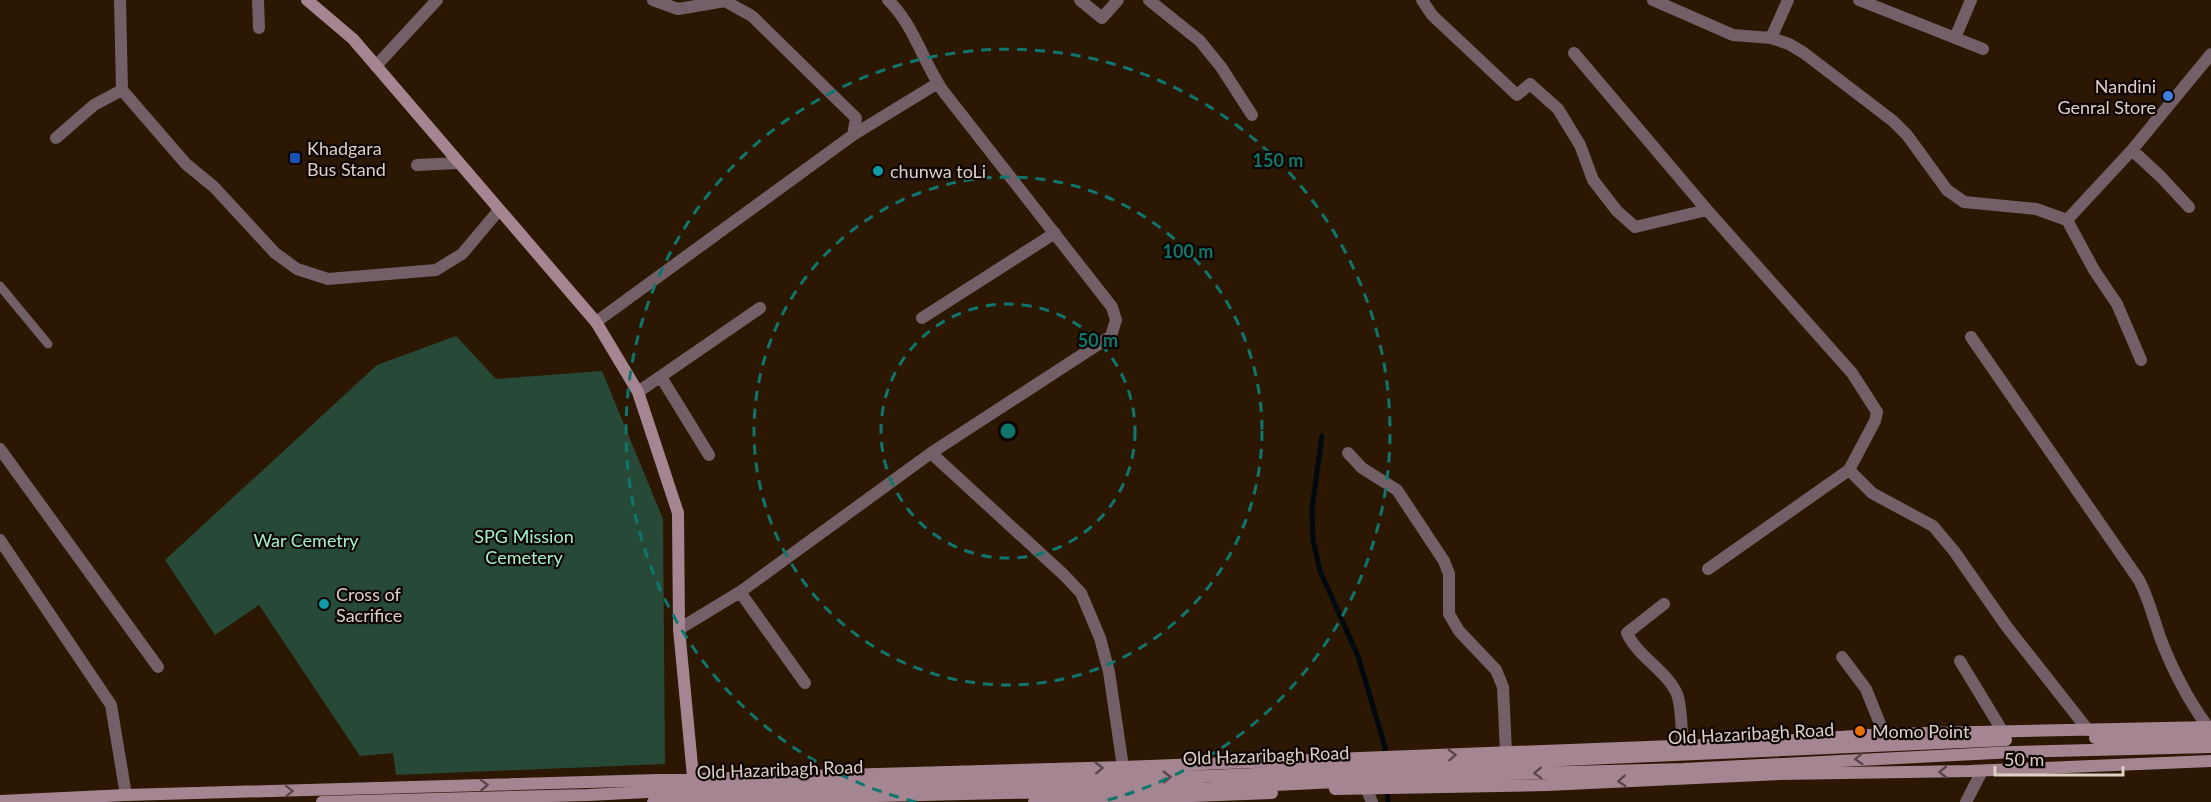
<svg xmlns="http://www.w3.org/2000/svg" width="2211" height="802" font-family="Lato,sans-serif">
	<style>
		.green { fill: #264a37 }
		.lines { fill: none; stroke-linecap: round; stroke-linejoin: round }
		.stream { stroke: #00090f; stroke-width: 5 }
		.lane { stroke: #735f67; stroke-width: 9 }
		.street { stroke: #735f67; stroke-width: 12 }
		.secondary { stroke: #a68593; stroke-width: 12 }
		.secondary-bridge { stroke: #a68593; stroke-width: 12 }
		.oneway { stroke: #59454a }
		.ring { fill: none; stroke: #0f766e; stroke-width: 3; stroke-dasharray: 10 8 }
		.shop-dot { fill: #3f7fe0; stroke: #0c0501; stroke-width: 2 }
		.transit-dot { fill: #1a4fb4; stroke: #0c0501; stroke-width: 2 }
		.culture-dot { fill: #0f9aa8; stroke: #0c0501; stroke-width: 2 }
		.food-dot { fill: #e8710a; stroke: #0c0501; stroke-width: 2 }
		.labels { text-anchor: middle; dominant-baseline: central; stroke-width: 4.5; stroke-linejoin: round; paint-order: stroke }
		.poi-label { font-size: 18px; fill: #ded0c4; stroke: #0c0501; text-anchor: start }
		.park-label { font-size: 18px; fill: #a4f1c8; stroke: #0c0501 }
		.street-label { font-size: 18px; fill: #ded0c4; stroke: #0c0501 }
		.centre { fill: #0f766e; stroke: #0c0501; stroke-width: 3 }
		.ring-label { font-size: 18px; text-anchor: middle; font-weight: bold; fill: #0f766e; stroke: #0c0501; stroke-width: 4.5; stroke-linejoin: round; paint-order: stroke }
	</style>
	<rect width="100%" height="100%" fill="#2b1702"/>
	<path class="green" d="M456,336L496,379L602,371L663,519L665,764L396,775L393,753L360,756L259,605L215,635L165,560L377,365Z"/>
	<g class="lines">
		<path class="stream" d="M1322,436L1312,508L1313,540L1320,571L1358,656L1385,747V755
			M1387,789L1388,802"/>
		<path class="lane" d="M0,286L48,344"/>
		<path class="street" d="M120,0L122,90L186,164L214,187L275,253L297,269L328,279L436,270L462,254L499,210
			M258,0L259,28
			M1080,0L1102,18L1118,0
			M1149,0L1200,41L1221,67L1252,115
			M1422,0L1432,15L1517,95L1530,84L1558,109L1580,145L1593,180L1617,211L1635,227L1707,210
			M1653,0L1733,35L1771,38L1789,44L1804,53L1893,121L1907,135L1947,190L1964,202L2036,209L2067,220L2094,270L2117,304L2141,360
			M1859,0L1983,49
			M1771,38L1788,0
			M1955,38L1971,0
			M1574,53L1707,210L1852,373L1877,412L1875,421L1849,470L1708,569
			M376,66L437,0
			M853,135L938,83
			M56,138L94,105L122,90
			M2132,150L2161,177L2189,207
			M417,165L459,163
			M2067,220L2132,150L2211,54
			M922,318L1055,233
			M596,322L853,135L856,118L752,16L725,1L678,9L653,0
			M1971,337L2139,580C2149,599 2153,617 2160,637C2171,667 2189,702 2208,727
			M661,377L709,455
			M638,392L760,308
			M0,449L158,667
			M931,453L1064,575L1081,593L1100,638L1109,672L1123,767
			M1348,453L1362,468L1397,490L1444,561L1449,574V614L1459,631L1496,670L1503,687L1506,753
			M1849,470L1872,493L1933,526L1954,551L2007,627L2088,730
			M0,540L111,705L126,795
			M740,592L805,683
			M1664,604L1627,633C1638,657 1667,671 1677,694C1682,707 1681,731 1683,745
			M679,629L740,592L931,453L1111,336L1116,320L1112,307L943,91C923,62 914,25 888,0
			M1842,657L1866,689L1884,734
			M1960,661L2003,732
			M1366,788L1372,802
			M1966,802L1982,771"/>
		<path class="secondary" d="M307,0L353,39L596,322L638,392L678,513L679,629L694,787
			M2095,738H2211
			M710,789L1209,776L2006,740
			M1335,789L1547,785L1780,774L1970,771L2211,761
			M711,800L1211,788L1501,774L1684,769L2014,752L2211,747
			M0,801L126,795L1123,767L1751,743L1884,734L2211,727
			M322,802L588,795L687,790
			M653,802L687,801
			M1034,802L1272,793"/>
		<path class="secondary-bridge" d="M687,790L710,789
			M687,801L711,800"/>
	</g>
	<defs><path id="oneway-chevron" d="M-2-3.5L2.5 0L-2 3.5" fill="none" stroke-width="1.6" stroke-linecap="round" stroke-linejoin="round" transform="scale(1.5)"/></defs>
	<g class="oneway">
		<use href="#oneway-chevron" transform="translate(1452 755) rotate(-2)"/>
		<use href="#oneway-chevron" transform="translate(1859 759) rotate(177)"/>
		<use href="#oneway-chevron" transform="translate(1099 768) rotate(-2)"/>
		<use href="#oneway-chevron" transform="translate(1943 772) rotate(179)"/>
		<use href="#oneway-chevron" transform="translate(1538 773) rotate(178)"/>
		<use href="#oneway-chevron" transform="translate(1167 777) rotate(-1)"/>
		<use href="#oneway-chevron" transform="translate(1622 781) rotate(177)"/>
		<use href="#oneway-chevron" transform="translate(484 785) rotate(-2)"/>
		<use href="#oneway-chevron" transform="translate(289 791) rotate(-2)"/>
	</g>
	<g class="ring">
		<circle cx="1008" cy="431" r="127"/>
		<circle cx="1008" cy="431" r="254"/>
		<path d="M916 802A382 382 0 1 1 1100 802"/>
	</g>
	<circle class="shop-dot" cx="2168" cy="96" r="6"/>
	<rect class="transit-dot" x="289" y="152" width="12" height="12" rx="3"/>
	<g class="culture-dot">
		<circle cx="878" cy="171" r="6"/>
		<circle cx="324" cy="604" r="6"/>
	</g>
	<circle class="food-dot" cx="1860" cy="731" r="6"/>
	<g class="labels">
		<g class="poi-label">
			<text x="2156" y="86" text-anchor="end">Nandini<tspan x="2156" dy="21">Genral Store</tspan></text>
			<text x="307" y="148">Khadgara<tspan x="307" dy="21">Bus Stand</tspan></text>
			<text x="890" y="171">chunwa toLi</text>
			<text x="336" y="594">Cross of<tspan x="336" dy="21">Sacrifice</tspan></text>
			<text x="1872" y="731">Momo Point</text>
		</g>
		<g class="park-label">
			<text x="524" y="536">SPG Mission<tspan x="524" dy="21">Cemetery</tspan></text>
			<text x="306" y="540">War Cemetry</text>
		</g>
		<g class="street-label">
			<text transform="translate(1751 733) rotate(-3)">Old Hazaribagh Road</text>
			<text transform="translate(1266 755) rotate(-2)">Old Hazaribagh Road</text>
			<text transform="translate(780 769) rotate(-2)">Old Hazaribagh Road</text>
		</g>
	</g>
	<circle cx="1008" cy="431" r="9" class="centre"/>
	<g class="ring-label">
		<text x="1278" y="167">150 m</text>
		<text x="1188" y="258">100 m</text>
		<text x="1098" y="347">50 m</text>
	</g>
	<path d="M1995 766v9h128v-9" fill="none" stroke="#ded0c4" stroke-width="3"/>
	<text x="2004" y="766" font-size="18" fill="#ded0c4" stroke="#0c0501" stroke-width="4.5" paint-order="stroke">50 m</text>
</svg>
